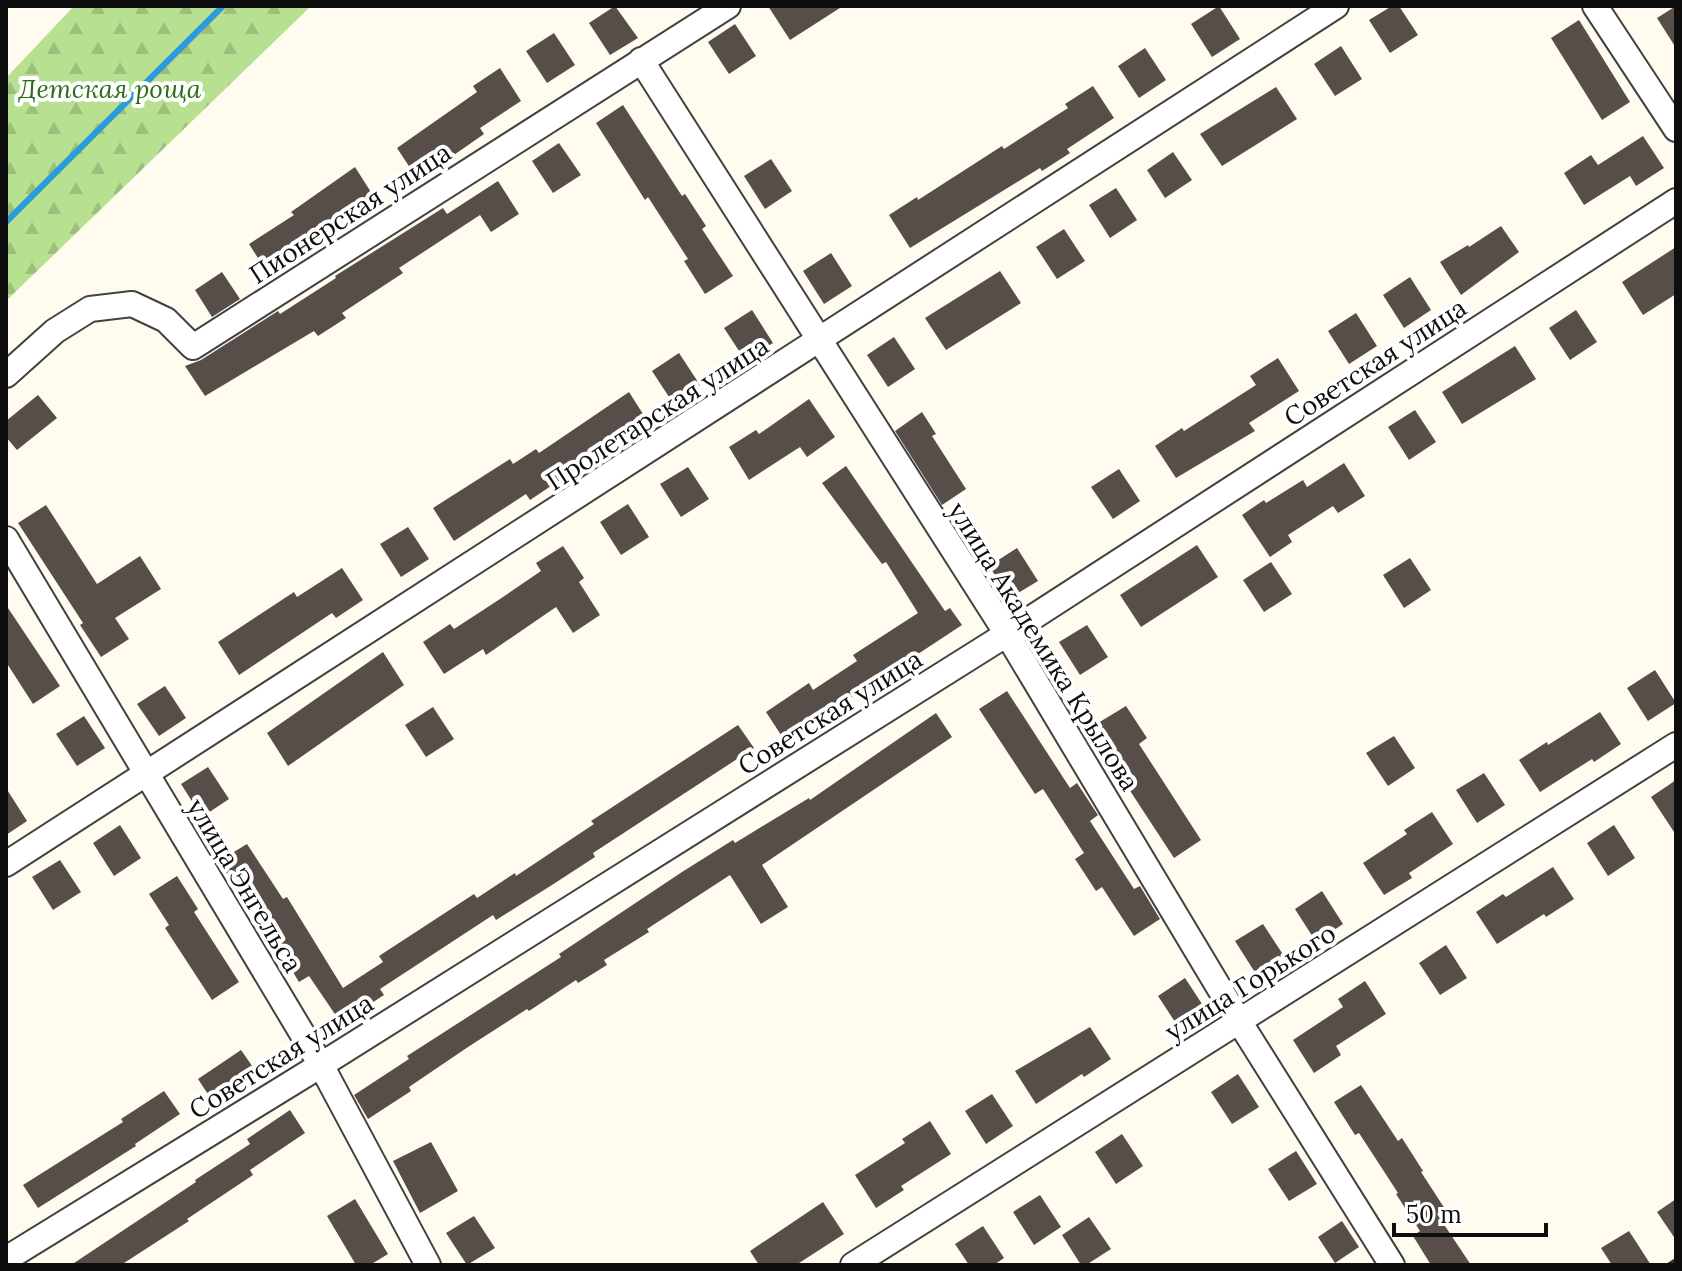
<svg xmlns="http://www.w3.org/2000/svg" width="1682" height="1271" font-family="Lora,serif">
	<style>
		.forest { fill: url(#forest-firs) }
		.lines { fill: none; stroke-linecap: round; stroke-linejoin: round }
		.stream { stroke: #2d9ada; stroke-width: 6 }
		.building { fill: #584e49 }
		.minor-casing { stroke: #414141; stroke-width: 28 }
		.path { stroke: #303030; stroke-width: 4; stroke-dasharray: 8 4; stroke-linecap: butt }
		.minor { stroke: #fff; stroke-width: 24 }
		.labels { text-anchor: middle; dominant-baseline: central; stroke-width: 8; stroke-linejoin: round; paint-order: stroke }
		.park-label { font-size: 26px; font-style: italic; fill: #2b6c17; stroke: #fff }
		.street-label { font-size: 26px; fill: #0e0e0e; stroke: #fff }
	</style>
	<defs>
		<pattern id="forest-firs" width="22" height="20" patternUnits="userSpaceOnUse" patternTransform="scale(2)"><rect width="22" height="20" fill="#b7e091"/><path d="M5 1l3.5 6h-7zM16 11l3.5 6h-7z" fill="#9cbf7c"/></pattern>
	</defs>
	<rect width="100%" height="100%" fill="#fffbee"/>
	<path class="forest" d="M74,6H311L6,301V78Z"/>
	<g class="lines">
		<path class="stream" d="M6,222L223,6"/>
	</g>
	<path class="building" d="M615,6L638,38L610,55L589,23Z
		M768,6H843L790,40Z
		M1219,6L1240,39L1212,57L1191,24Z
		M1392,6H1399L1418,35L1390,53L1369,20Z
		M1676,6V48L1657,18Z
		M1579,20L1630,102L1602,120L1551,38Z
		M735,24L756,56L729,74L708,42Z
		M554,33L575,65L547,83L526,51Z
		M1341,46L1362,79L1335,96L1314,64Z
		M1145,48L1166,80L1139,98L1118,66Z
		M500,68L521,101L480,128L484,134L418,180L397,148L477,92L473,86Z
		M1093,86L1114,118L1067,149L1070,153L1042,171L1040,168L910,248L889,215L917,197L918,200L1002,146L1004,149L1068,108L1065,104Z
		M1276,87L1297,119L1222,166L1200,134Z
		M623,105L682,196L685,194L706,226L702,229L733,276L705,294L684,261L688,259L648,197L645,200L596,123Z
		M1643,136L1664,168L1636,186L1630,176L1584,205L1564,173L1591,155L1598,165Z
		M559,143L581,175L553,193L532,161Z
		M1173,152L1192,180L1165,198L1147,170Z
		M771,159L792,191L765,209L744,176Z
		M355,167L376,200L295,255L298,259L270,277L249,244L294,215L291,212Z
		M498,181L519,214L491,232L480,215L399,268L403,273L342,313L346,318L318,336L314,331L205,396L185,366L201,360L278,311L280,314L336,278L335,276L443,208L447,214Z
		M1116,188L1137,220L1110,238L1089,205Z
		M1501,226L1519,252L1461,295L1440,262L1468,245L1469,247Z
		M1064,229L1085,261L1057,279L1036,247Z
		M1676,247V294L1643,315L1622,282Z
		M831,253L852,286L824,304L803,271Z
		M1000,271L1021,303L946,350L925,318Z
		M222,272L240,299L212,317L195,290Z
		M1410,277L1431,310L1404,328L1383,295Z
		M752,310L773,343L745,360L724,328Z
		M1576,310L1597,342L1570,360L1549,328Z
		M1356,313L1377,346L1349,364L1328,331Z
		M894,337L915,369L888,387L867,355Z
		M1515,346L1536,379L1462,424L1442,392Z
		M679,353L700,385L673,403L652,371Z
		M1278,358L1299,391L1249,423L1255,431L1176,478L1155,446L1182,428L1184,431L1256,385L1250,376Z
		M629,392L650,425L575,476L572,472L530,500L526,494L454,541L433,508L510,459L513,464L536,449L539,453Z
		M38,395L57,418L17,450L6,437V421Z
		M809,399L835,437L807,457L800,447L749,480L729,447L756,430L759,434Z
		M1415,410L1436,442L1409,460L1388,427Z
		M922,412L936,434L932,436L966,489L942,505L895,431Z
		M1344,463L1365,496L1338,513L1333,506L1288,535L1292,542L1270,557L1242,515L1264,500L1266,503L1303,480L1307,487Z
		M846,466L945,611L950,608L962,625L836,708L832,702L781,735L766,712L809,683L813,690L857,661L853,655L918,613L886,562L882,564L822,483Z
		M688,467L709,499L681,517L660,484Z
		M1119,469L1140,501L1113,519L1091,487Z
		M628,504L649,537L621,555L600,522Z
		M46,505L97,584L140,556L161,589L115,618L129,639L101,657L80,625L83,623L18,523Z
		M408,527L429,559L401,577L380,544Z
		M1197,545L1218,577L1141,627L1120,595Z
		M563,546L584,578L579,582L600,615L573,633L556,607L486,655L483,649L444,674L423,642L450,624L454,629L500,599L541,571L536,563Z
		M1017,548L1038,581L1010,598L989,566Z
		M1410,558L1431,590L1404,608L1383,575Z
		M1271,562L1292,594L1264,612L1243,580Z
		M342,568L363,600L336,618L332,613L239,675L218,642L294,592L297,597Z
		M6,605L60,686L33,704L6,662Z
		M1087,625L1108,657L1080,675L1059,642Z
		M383,652L404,685L288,766L267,733Z
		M1655,670L1676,703L1648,721L1627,688Z
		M165,686L186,718L159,736L137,704Z
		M1007,691L1070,788L1077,783L1098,815L1090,821L1134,889L1140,886L1160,919L1134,936L1102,887L1096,891L1075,859L1084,853L1043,789L1035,794L979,709Z
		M1126,706L1147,738L1139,744L1201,840L1174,858L1123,780L1132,774L1098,723Z
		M433,707L454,739L426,757L405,725Z
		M1600,712L1621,744L1594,762L1592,759L1540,792L1519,760L1547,742L1548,745Z
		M936,713L952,737L762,865L788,907L761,924L730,875L647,929L649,932L604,960L607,965L578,983L576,980L529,1011L527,1009L468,1047L409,1087L411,1091L368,1119L354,1095L409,1059L407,1056L561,957L559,954L682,872L733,840L735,843L809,798L810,800Z
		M84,716L105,748L77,766L56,734Z
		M738,725L754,748L593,853L595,857L552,885L496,920L493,915L380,989L384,995L341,1023L309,976L299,982L244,891L240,894L219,861L247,844L283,899L287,897L343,988L383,962L379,956L474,894L477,898L515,873L516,876L594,824L591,821Z
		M1394,736L1415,768L1388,786L1366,753Z
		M208,767L229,799L202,817L181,784Z
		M1484,773L1505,805L1477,823L1456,790Z
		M1676,780V835L1651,797Z
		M6,788L27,821L6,835Z
		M1432,812L1453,844L1409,873L1412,878L1384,895L1363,863L1407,834L1404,830Z
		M120,825L141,858L114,876L93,843Z
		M1614,825L1635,858L1608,876L1587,843Z
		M60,860L81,892L53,910L32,877Z
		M1553,867L1574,899L1546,917L1544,914L1497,944L1476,912L1503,894L1506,897Z
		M177,876L198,909L194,912L239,982L212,1000L165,928L169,925L149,894Z
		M1322,891L1343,924L1316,942L1295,909Z
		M1263,924L1284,956L1256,974L1235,941Z
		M1446,945L1467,978L1440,995L1419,963Z
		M1185,978L1206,1010L1179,1028L1158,996Z
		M1365,981L1386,1014L1336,1046L1341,1055L1314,1073L1293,1040L1343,1007L1338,999Z
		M1090,1027L1111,1059L1084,1077L1082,1074L1036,1104L1015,1071Z
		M241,1050L257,1073L213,1102L198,1079Z
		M1238,1074L1259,1107L1232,1124L1211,1092Z
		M1361,1085L1398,1141L1402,1138L1423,1171L1421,1172L1445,1209L1437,1214L1471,1265H1431L1413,1236L1420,1231L1396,1194L1398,1193L1359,1133L1355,1135L1334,1102Z
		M164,1091L180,1114L135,1144L136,1146L38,1208L23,1185L123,1122L121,1119Z
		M992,1094L1013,1126L986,1144L965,1111Z
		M290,1110L305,1133L250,1170L253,1175L187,1219L189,1221L121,1265H71L196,1182L195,1180L250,1144L247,1139Z
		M930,1121L951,1154L901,1186L904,1190L876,1208L855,1175L905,1143L902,1139Z
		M1122,1134L1143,1166L1116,1184L1095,1152Z
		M431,1142L458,1191L420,1213L393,1161Z
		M1296,1151L1317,1184L1289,1201L1268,1169Z
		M1040,1195L1061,1227L1034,1245L1013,1212Z
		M355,1199L388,1254L370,1265H356L327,1216Z
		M1676,1199V1240L1657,1212Z
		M823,1202L844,1234L796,1265H759L750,1251Z
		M474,1216L495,1248L467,1265L446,1233Z
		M1089,1217L1111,1249L1086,1265H1081L1062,1235Z
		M1342,1221L1359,1247L1335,1263L1318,1237Z
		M983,1226L1004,1258L994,1265H969L955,1244Z
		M1629,1231L1651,1265H1612L1601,1248Z"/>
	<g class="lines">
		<g class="minor-casing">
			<path id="minor" d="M1595,6L1676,129
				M641,60L1007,634L1239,1021L1392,1265
				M6,375L55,331L90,309L132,304L166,320L193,347L728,6
				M6,539L321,1065L428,1265
				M6,864L1336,6
				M6,1259L321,1065L1007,634L1676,201
				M853,1265L1676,745"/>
		</g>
		<path class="path" d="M1668,1265L1676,1260"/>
		<use href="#minor" class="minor"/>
	</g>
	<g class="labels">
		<g class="park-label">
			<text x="110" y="88">Детская роща</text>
		</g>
		<g class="street-label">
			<text transform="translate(350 213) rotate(-33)">Пионерская улица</text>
			<text transform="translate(1375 362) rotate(-33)">Советская улица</text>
			<text transform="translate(657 413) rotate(-33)">Пролетарская улица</text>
			<text transform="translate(1044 646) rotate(58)">улица Академика Крылова</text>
			<text transform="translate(830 712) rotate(-32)">Советская улица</text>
			<text transform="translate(245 885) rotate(59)">улица Энгельса</text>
			<text transform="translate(1250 982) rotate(-32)">улица Горького</text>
			<text transform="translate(281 1056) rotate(-32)">Советская улица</text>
		</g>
	</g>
	<rect width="1682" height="1271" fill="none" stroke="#0e0e0e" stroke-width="16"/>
	<path d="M1394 1223v12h152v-12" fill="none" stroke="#0e0e0e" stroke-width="4"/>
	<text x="1406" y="1223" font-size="24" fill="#0e0e0e" stroke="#ffffff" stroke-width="6" paint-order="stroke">50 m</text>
</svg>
